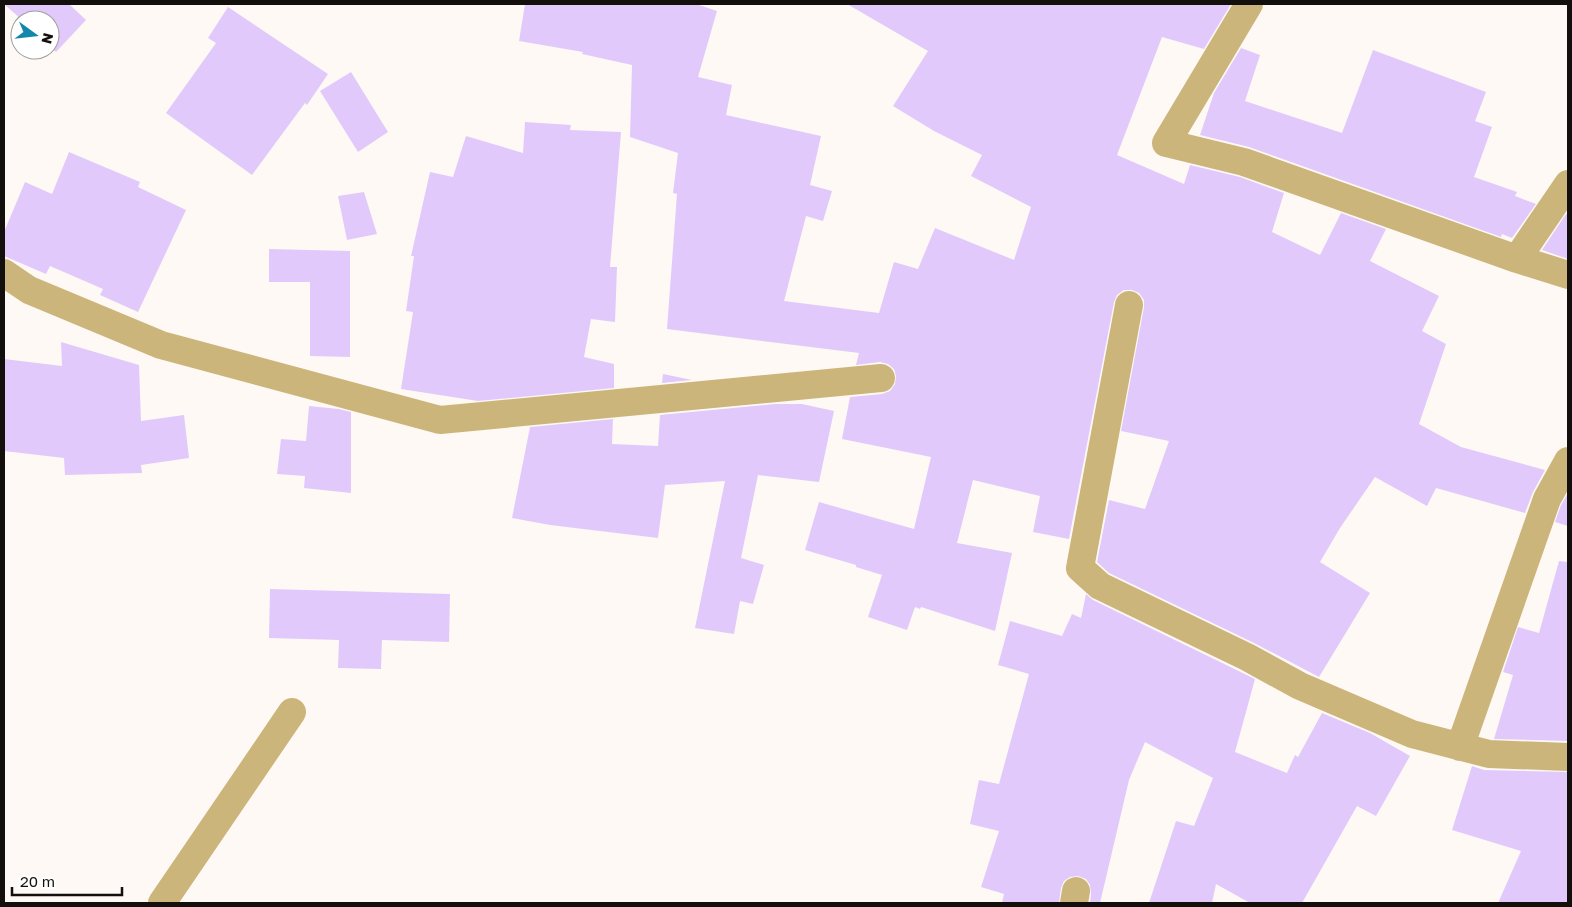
<svg xmlns="http://www.w3.org/2000/svg" width="1572" height="907" font-family="'Golos Text',sans-serif">
	<style>
		.building { fill: #e1cafb }
		.lines { fill: none; stroke-linecap: round; stroke-linejoin: round }
		.street { stroke: #ccb57b; stroke-width: 28 }
	</style>
	<rect width="100%" height="100%" fill="#fef9f4"/>
	<path class="building" d="M4,4H69L86,20L56,52L50,46V20H22Z
		M525,4H696L717,11L698,77L732,85L726,115L821,136L810,185L832,191L823,221L806,216L784,301L879,313L894,262L918,269L935,228L1014,260L1031,207L971,176L982,155L934,131L893,106L928,51L847,4H1231L1204,49L1162,37L1117,155L1184,184L1190,165L1240,177L1284,193L1272,232L1320,255L1341,213L1386,229L1370,261L1439,296L1422,331L1446,344L1419,424L1461,447L1545,470L1533,492L1525,513L1436,488L1427,506L1375,477L1340,528L1320,562L1370,593L1319,677L1254,643L1109,573L1097,562L1109,500L1145,509L1169,441L1121,431L1144,307V300L1139,293L1132,290H1124L1117,295L1114,302L1069,539L1033,532L1040,496L973,480L957,543L1012,553L995,631L921,607L920,609L915,607L907,630L868,617L882,575L856,567V565L805,550L819,502L914,529L931,457L842,439L850,397L882,394L890,391L895,384L896,376L894,369L888,364L880,362L856,365L859,353L667,329L677,194L673,193L678,153L630,137L632,65L582,54L583,52L519,41Z
		M228,7L328,74L307,105L305,103L252,175L166,113L216,43L208,38Z
		M1241,48L1260,55L1245,101L1342,133L1373,50L1486,92L1475,121L1492,127L1474,177L1517,192L1515,196L1536,204L1512,238L1502,234L1501,237L1249,147L1200,135L1214,93Z
		M351,72L388,132L358,152L320,91Z
		M525,122L571,125L570,130L621,132L610,267H617L615,322L591,319L584,357L614,364V388L478,401L401,389L413,312L406,311L414,256H411L430,172L453,177L466,136L523,153Z
		M69,152L140,182L138,187L186,210L138,312L100,295L103,289L50,266L46,274L4,256V232L25,182L52,194Z
		M364,192L377,234L347,240L338,196Z
		M1566,214L1568,215V259L1542,250Z
		M269,249L350,251V357L310,356V282H269Z
		M61,342L139,365L141,421L184,415L189,458L141,465L142,473L65,475L64,458L4,451V359L62,366Z
		M663,374L692,380L662,383Z
		M775,404H802L834,411L819,482L758,475L741,558L764,565L753,604L740,601L734,634L695,628L725,481L665,485L658,538L550,525L512,518L530,427L613,419L612,444L658,446L660,415Z
		M309,406L339,409L351,412V493L304,488L305,476L277,474L281,439L306,441Z
		M1568,493V526L1555,522L1561,505Z
		M1559,561L1568,562V741L1494,739L1513,675L1503,672L1518,627L1539,633Z
		M270,589L450,594L449,642L382,640L381,669L338,668L339,640L269,638Z
		M1086,594L1093,600L1255,679L1235,752L1287,773L1295,755L1298,757L1322,713L1370,733L1410,756L1376,816L1357,806L1302,903H1250L1216,884L1212,903H1149L1176,821L1194,826L1213,778L1145,742L1129,780L1100,903H1090L1091,894L1090,885L1086,879L1078,876L1070,877L1064,881L1061,888L1059,903H1002L1004,894L981,887L999,831L970,824L979,780L999,784L1029,674L998,665L1010,621L1062,636L1072,614L1081,618Z
		M1472,766L1484,770L1568,772V903H1498L1521,851L1452,830Z"/>
	<g class="lines">
		<path class="street" d="M1249,4L1166,143L1244,162L1517,259L1568,275
			M1517,259L1568,184
			M4,273L29,290L161,345L440,420L881,378
			M1129,305L1080,568L1100,586L1247,657L1300,686L1412,734L1489,754L1568,757
			M1460,747L1547,499L1568,461
			M162,903L292,712
			M1074,903L1076,891"/>
	</g>
	<rect width="1572" height="907" fill="none" stroke="#120f0c" stroke-width="10"/>
	<g transform="translate(35 35) rotate(105)"><circle r="24" fill="#ffffff" stroke="#a09f9e"/>
	<path d="M0-4L9 19L0 12L-9 19Z" fill="#1386ac"/>
	<text y="-8" font-size="14" font-weight="bold" text-anchor="middle" fill="#120f0c">N</text>
	</g>
	<path d="M12 887v8h110v-8" fill="none" stroke="#120f0c" stroke-width="2.5"/>
	<text x="20" y="887" font-size="15" fill="#120f0c" stroke="#ffffff" stroke-width="4" paint-order="stroke">20 m</text>
</svg>
